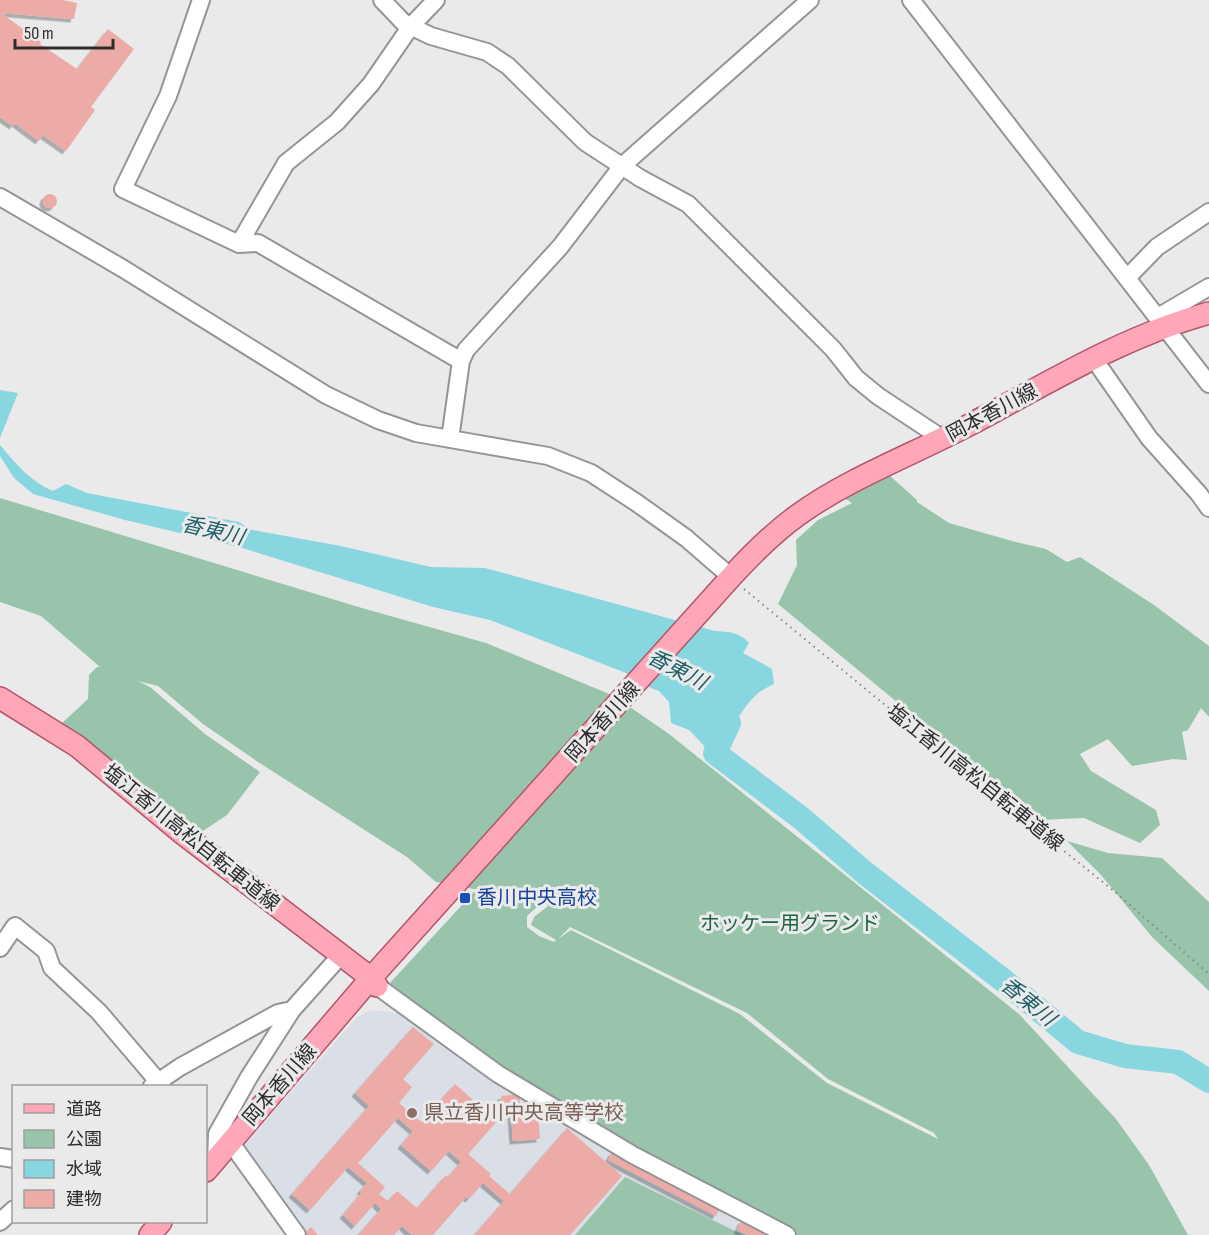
<svg xmlns="http://www.w3.org/2000/svg" width="1209" height="1235" font-family="'Sofia Sans Condensed','Noto Sans JP',sans-serif">
	<style>
		.built { fill: #dadfe7 }
		.green { fill: #97c4ab; fill-rule: evenodd }
		.water { fill: #88d7e0 }
		.lines { fill: none; stroke-linecap: round; stroke-linejoin: round }
		.river { stroke: #88d7e0; stroke-width: 24 }
		.building { fill: #edaba7; fill-rule: evenodd; filter: url(#shadow) }
		.minor-casing { stroke: #949596; stroke-width: 20 }
		.major-casing { stroke: #b35669; stroke-width: 24 }
		.path { stroke: #878788; stroke-width: 2; stroke-dasharray: 1.5 4.5; stroke-linecap: butt }
		.minor { stroke: #fff; stroke-width: 16 }
		.major { stroke: #fda7b8; stroke-width: 21 }
		.transit-dot { fill: #1a4fb4; stroke: #eaeaeb; stroke-width: 2 }
		.education-dot { fill: #8d6e63; stroke: #eaeaeb; stroke-width: 2 }
		.labels { text-anchor: middle; dominant-baseline: central; stroke-width: 6; stroke-linejoin: round; paint-order: stroke }
		.street-label { font-size: 20px; fill: #2c2c2d; stroke: #eaeaeb }
		.transit-label { font-size: 20px; fill: #164399; stroke: #eaeaeb; text-anchor: start }
		.park-label { font-size: 20px; fill: #1d6445; stroke: #eaeaeb }
		.education-label { font-size: 20px; fill: #785e54; stroke: #eaeaeb; text-anchor: start }
		.water-label { font-size: 21px; font-style: italic; fill: #1c5e65; stroke: #eaeaeb }
	</style>
	<defs>
		<filter id="shadow"><feDropShadow dx="-3.5" dy="3.5" stdDeviation="0" flood-color="#0004"/></filter>
	</defs>
	<rect width="100%" height="100%" fill="#eaeaeb"/>
	<path class="built" d="M370,1010L400,1013L428,1034L444,1038L776,1235H301L241,1149L356,1018Z"/>
	<path class="green" d="M889,475L917,500V502L949,523L1012,541L1046,549L1067,562L1080,557L1154,605L1209,646V717L1201,708L1188,730L1182,732L1187,760L1173,759L1132,766L1108,739L1080,754L1091,771L1156,810L1160,825L1140,843L1084,818L1040,820L778,604L797,565L796,540L818,520L852,503L844,498Z
		M0,498L362,608L486,643L614,696L669,734L1019,1014L1116,1119L1149,1165L1188,1235H796L634,1151L497,1062L389,984L474,892L517,900L536,898L538,906L527,916V927L539,936L554,942L556,940L531,925L534,917L548,906L543,894L517,897L436,882L407,857L258,762L203,724L158,686L138,681L150,687L205,734L260,772L227,815L200,833L60,725L88,699L89,675L97,667H100L41,616L0,602ZM570,927L747,1013L828,1079L934,1133L938,1139L827,1083L740,1014L571,930L558,939Z
		M1067,841L1108,853L1162,858L1209,902V991L1152,937L1101,875Z
		M625,1177L743,1235H575Z"/>
	<path class="water" d="M0,390L18,393L0,438Z
		M0,445C16,464 30,481 53,491L66,484L87,493L239,522L252,530L341,546L431,567L485,568L715,631C729,632 740,632 749,643L743,653L772,669L774,684C768,687 762,690 757,694C739,710 731,735 715,753L710,752L689,730L671,723L669,702L659,691L651,688L626,673L490,620L433,607L239,547L125,520L33,494L14,478L0,456Z"/>
	<g class="lines">
		<path class="river" d="M729,723L715,753L801,818L865,873L1004,981L1078,1042L1125,1056L1178,1062L1209,1081"/>
	</g>
	<path class="building" d="M0,0H63L77,3L74,19L1,13L41,42L40,44L77,69L108,29L134,49L91,107L95,110L66,151L43,135L39,141L15,123L13,126L0,117Z
		M43 201a7 7 0 1 1 14 0a7 7 0 1 1-14 0Z
		M413,1027L434,1044L403,1079L412,1087L399,1103L421,1122L455,1084L497,1121L468,1154L491,1174L489,1176L510,1194L567,1128L622,1176L570,1235H474L504,1201L483,1183L469,1199L466,1197L433,1235H412L402,1226L394,1235H358L381,1209L375,1203L355,1226L343,1215L362,1192L360,1191L367,1183L348,1167L310,1210L292,1194L369,1106L355,1093ZM398,1118L413,1131L401,1145L431,1171L449,1151L461,1162L448,1177L446,1175L417,1208L397,1191L388,1201L379,1194L385,1187L358,1163Z
		M519,1094L520,1103L529,1102L530,1111H538L540,1139L513,1141L511,1113H502L501,1096Z
		M612,1152L720,1208L716,1216L608,1160Z
		M742,1220L766,1232L764,1235H748L737,1230Z
		M311,1227L318,1235H302Z"/>
	<g class="lines">
		<g class="minor-casing">
			<path id="minor" d="M201,0L168,96L123,189L239,244L258,243L461,361
				M382,0L404,23L431,36L487,52L508,66L585,142L640,178L688,204L833,349L856,378L878,396L943,439
				M911,0L1209,384
				M0,197L122,268L326,395L378,420L416,433L548,456L591,473L637,503L686,538L731,577
				M239,244L286,163L337,122L371,84L411,26L436,0
				M1127,278L1157,247L1209,212
				M1158,317L1209,287
				M1094,359L1149,438L1199,494L1209,508
				M450,439L461,361L466,350L560,247L622,166L810,0
				M0,948L15,926L46,951L52,968L99,1012L162,1086
				M377,986L498,1074L633,1155L787,1235
				M152,1086L180,1067L278,1013L292,1010
				M231,1143L297,1235
				M0,1157L14,1159
				M216,1160L217,1134L249,1077L292,1010L341,955
				M0,1222L14,1209"/>
		</g>
		<g class="major-casing">
			<path id="major" d="M0,698L77,746L183,834L371,978L377,986
				M206,1171L371,978L731,577C752,554 773,533 798,515C849,478 914,454 971,424C1048,383 1124,336 1209,313
				M150,1235L161,1222"/>
		</g>
		<path class="path" d="M744,589L997,797L1114,891L1209,974"/>
		<use href="#minor" class="minor"/>
		<use href="#major" class="major"/>
	</g>
	<rect class="transit-dot" x="459" y="892" width="12" height="12" rx="3"/>
	<circle class="education-dot" cx="412" cy="1113" r="6"/>
	<g class="labels">
		<g class="street-label">
			<text transform="translate(992 413) rotate(-28)">岡本香川線</text>
			<text transform="translate(603 722) rotate(-48)">岡本香川線</text>
			<text transform="translate(975 778) rotate(39)">塩江香川高松自転車道線</text>
			<text transform="translate(191 838) rotate(39)">塩江香川高松自転車道線</text>
			<text transform="translate(280 1085) rotate(-49)">岡本香川線</text>
		</g>
		<g class="transit-label">
			<text x="477" y="898">香川中央高校</text>
		</g>
		<g class="park-label">
			<text x="790" y="924">ホッケー用グランド</text>
		</g>
		<g class="education-label">
			<text x="424" y="1113">県立香川中央高等学校</text>
		</g>
		<g class="water-label">
			<text transform="translate(213 531) rotate(13)">香東川</text>
			<text transform="translate(677 670) rotate(27)">香東川</text>
			<text transform="translate(1028 1002) rotate(39)">香東川</text>
		</g>
	</g>
	<rect x="12" y="1085" width="195" height="138" fill="#eaeaeb" stroke="#9e9e9f" stroke-width="1.5"/>
	<rect x="24" y="1104" width="30" height="9" fill="#fda7b8" stroke="#9e9e9f" stroke-width="1.5"/>
	<text x="66" y="1115" font-size="18" fill="#2c2c2d">道路</text>
	<rect x="24" y="1130" width="30" height="18" fill="#97c4ab" stroke="#9e9e9f" stroke-width="1.5"/>
	<text x="66" y="1145" font-size="18" fill="#2c2c2d">公園</text>
	<rect x="24" y="1160" width="30" height="18" fill="#88d7e0" stroke="#9e9e9f" stroke-width="1.5"/>
	<text x="66" y="1175" font-size="18" fill="#2c2c2d">水域</text>
	<rect x="24" y="1190" width="30" height="18" fill="#edaba7" stroke="#9e9e9f" stroke-width="1.5"/>
	<text x="66" y="1205" font-size="18" fill="#2c2c2d">建物</text>
	<path d="M15 39v9h98v-9" fill="none" stroke="#2c2c2d" stroke-width="3"/>
	<text x="24" y="39" font-size="18" fill="#2c2c2d" stroke="#eaeaeb" stroke-width="4.5" paint-order="stroke">50 m</text>
</svg>
